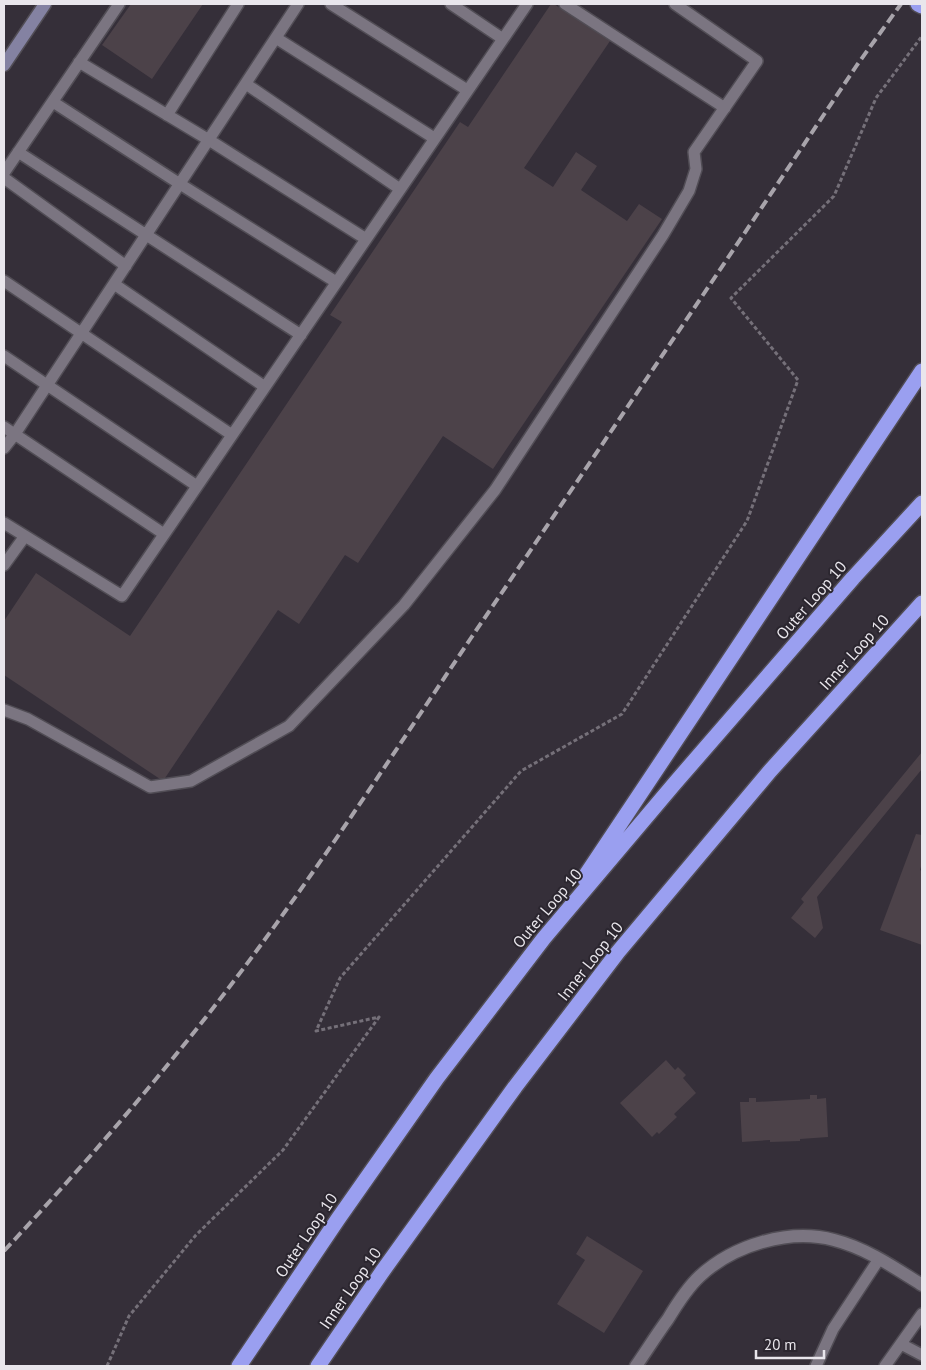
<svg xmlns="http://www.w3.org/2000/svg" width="926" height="1370" font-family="'PT Sans',sans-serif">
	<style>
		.building { fill: #4c4249 }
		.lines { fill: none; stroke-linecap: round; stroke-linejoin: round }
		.lane-casing { stroke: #514d55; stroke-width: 14 }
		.street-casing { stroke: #514d55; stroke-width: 15 }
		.secondary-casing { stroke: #514d55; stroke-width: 15 }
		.highway-casing { stroke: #514d55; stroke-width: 18 }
		.path { stroke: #757079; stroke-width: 3; stroke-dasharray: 4 2.5; stroke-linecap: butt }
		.lane { stroke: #7b7581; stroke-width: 11 }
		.street { stroke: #7b7581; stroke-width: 12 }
		.secondary { stroke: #8482a2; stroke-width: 12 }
		.highway { stroke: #9a9ff0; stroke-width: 15 }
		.rail { stroke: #a8a4ab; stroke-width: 4; stroke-dasharray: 10 5; stroke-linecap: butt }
		.labels { text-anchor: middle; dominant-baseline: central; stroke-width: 4; stroke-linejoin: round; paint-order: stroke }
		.street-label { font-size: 16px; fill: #e9e6ec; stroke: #2b262f }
	</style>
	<rect width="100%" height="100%" fill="#352f39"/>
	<path class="building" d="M131,4H203L152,79L102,45Z
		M551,4H554L610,41L524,168L553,187L576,152L597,166L581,190L627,221L639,204L662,219L493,469L443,436L358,563L345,555L299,624L278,610L163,781L4,675V621L36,573L130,636L342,322L330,315L460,122L468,127Z
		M922,752V769L817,897L823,928L815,938L791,918L804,902L801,899Z
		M916,834L922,835V863L920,870L922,871V945L880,930Z
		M666,1060L675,1070L678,1067L686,1075L683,1078L696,1093L674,1114L677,1117L659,1134L657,1132L652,1137L620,1103Z
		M810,1095H817V1099L826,1098L828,1137L800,1139V1141L770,1142V1140L742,1142L740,1102H749V1098H756V1102L810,1099Z
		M587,1236L643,1271L604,1333L557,1304L585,1260L576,1254Z"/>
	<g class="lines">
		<g class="lane-casing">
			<path id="lane" d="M331,4L467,90
				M451,4L503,39
				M565,4L725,108
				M276,38L434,138
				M79,62L209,140L366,239
				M246,84L400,189
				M53,102L180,184L336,282
				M167,115L238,4
				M18,152L301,335
				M4,173L119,4
				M4,178L126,266
				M4,281L232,435
				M114,284L265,387
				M4,356L197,486
				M4,427L164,534
				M4,448L15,434L298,4
				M4,523L122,596L527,4
				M4,565L25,536
				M4,710L28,719L150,787L191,781L289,726L404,605L495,490L663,235L689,191L696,169L694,152L757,61L675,4
				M901,1344L922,1355
				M816,1366L833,1329L879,1259
				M885,1366L922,1314"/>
		</g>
		<g class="street-casing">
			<path id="street" d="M636,1366C647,1350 657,1334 668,1319C677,1304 687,1288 700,1276C734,1245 789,1228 834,1240C866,1248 895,1268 922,1285"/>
		</g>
		<g class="secondary-casing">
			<path id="secondary" d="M4,65L45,4"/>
		</g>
		<g class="highway-casing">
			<path id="highway" d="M918,4L922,6
				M584,878L922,371
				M239,1366L338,1219L437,1078L544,938L675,783L853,578L922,503
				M318,1366L382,1272L515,1087L618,952L770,771L922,603"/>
		</g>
		<path class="path" d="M107,1366L129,1316L196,1235L283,1150L379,1017L316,1031L340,978L521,771L622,714L747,521L798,380L731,298L834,196L876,98L922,36"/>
		<use href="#lane" class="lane"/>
		<use href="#street" class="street"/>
		<use href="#secondary" class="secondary"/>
		<use href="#highway" class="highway"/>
		<path class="rail" d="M4,1251C89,1160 171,1065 246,965C325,859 397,748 471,638C600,448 729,257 857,65L901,4"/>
	</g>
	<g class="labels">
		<g class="street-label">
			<text transform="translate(811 600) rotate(-49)">Outer Loop 10</text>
			<text transform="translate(854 652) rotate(-48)">Inner Loop 10</text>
			<text transform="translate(547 908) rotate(-50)">Outer Loop 10</text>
			<text transform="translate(590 961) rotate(-52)">Inner Loop 10</text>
			<text transform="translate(306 1235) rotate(-56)">Outer Loop 10</text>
			<text transform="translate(350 1288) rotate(-55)">Inner Loop 10</text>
		</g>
	</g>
	<rect width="926" height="1370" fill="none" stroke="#e9e6ec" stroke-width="10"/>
	<path d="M756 1350v8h68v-8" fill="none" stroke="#e9e6ec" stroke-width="2.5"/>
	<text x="764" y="1350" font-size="15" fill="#e9e6ec" stroke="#2b262f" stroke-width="4" paint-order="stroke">20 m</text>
</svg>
